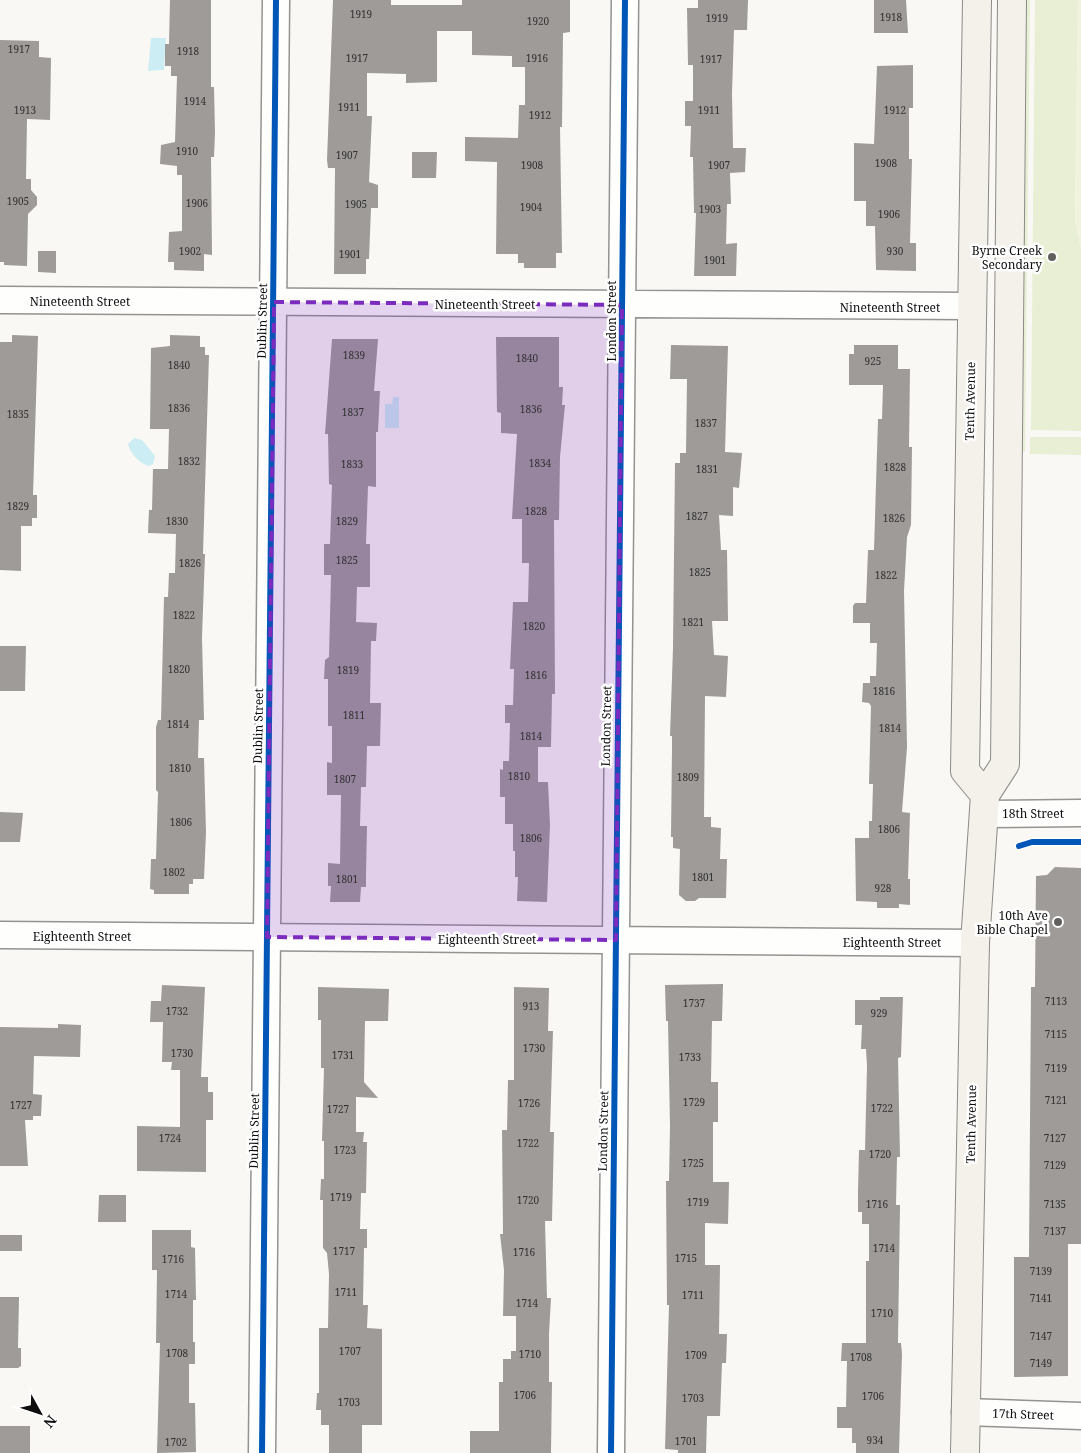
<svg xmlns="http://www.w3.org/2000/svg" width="1081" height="1453" font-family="'Noto Serif',serif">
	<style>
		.green { fill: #e8efd5 }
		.pitch { fill: #f1f3de }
		.water { fill: #cbedf3 }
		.building { fill: #9e9b99 }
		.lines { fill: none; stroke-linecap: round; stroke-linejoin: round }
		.street-casing { stroke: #949392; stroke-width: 29 }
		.secondary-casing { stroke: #8b8a88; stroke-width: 30 }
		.street { stroke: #fefefd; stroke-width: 26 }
		.secondary { stroke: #f4f1eb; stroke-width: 28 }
		.cycleway-casing { stroke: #fff; stroke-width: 9 }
		.cycleway { stroke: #0057b8; stroke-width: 6 }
		.marked { fill: #7b2cbf; fill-opacity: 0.2; stroke: #7b2cbf; stroke-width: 4; stroke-dasharray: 10 6; stroke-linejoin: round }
		.poi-dot { fill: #61605e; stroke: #fff; stroke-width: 2 }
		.labels { text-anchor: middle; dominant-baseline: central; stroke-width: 5; stroke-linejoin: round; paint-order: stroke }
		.number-label { font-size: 10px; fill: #323131 }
		.poi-label { font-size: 12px; fill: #0e0e0e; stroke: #fff; text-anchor: end }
		.street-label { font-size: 12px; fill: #0e0e0e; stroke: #fff }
	</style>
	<rect width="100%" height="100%" fill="#faf8f4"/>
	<path class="green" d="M1025,0H1030L1025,452L1020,450Z
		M1035,0H1078L1075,220L1081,248V431L1031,430Z
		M1030,437H1081V455L1030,454Z"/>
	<path class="pitch" d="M1078,0H1081V248L1075,220Z"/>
	<path class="water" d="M151,38H166L164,70L148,71Z
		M393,397H399V428H385V404H392Z
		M134,438L142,440L155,456L153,464L149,466C140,464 130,453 128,444Z"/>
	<path class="building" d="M170,0H211V87H214L215,133L214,157H211L212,255L204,254V271L174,270V262H168L169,232L182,231V175H177V166L160,164L161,145L175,142L177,76H171V66H165V44H169Z
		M333,0H391V5H462V0H570V32L563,33L562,127H560L562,253H556V268H524V263H518V254H496L497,162L465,161V137L518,138L519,105H525V67H512V56L472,55V31H437V82L406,83V74L367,73V116H372L369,182L378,185V208H371L369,259H366V274H334L335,168H328L327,160Z
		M698,0H748L747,30H734L732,93L733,148H746L745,172L730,173L731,204H727L726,244L737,243L736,276H694L696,213H694L693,157H690L691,126H685V101H693V65H688L687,8H698Z
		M874,0H906L908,33H874Z
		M0,40L39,41V57L51,58L50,120L27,119L26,179H31V190L37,197V205L28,214L27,266L4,265V262H0Z
		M913,65V108H909V159H912L910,243H916V271L876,270L875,226H866V201H854V143L874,144L877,66Z
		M412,152H437L436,178H412Z
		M38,251H56V273L38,272Z
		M12,335L38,336L33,495H37V518H32V526H21V571L0,570V342H12Z
		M170,335L200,336V347H205V355H209L203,554H205L202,637L204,720H199L198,758H204L206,832L204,879H193V884H189V894H154V890L150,889L151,859H156L158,792L156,790V727L158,720H161L164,597H168L169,573H175L176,534L148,533L149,510H152L153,469H168L169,429H150L151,348L170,346Z
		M496,337H559V387H563L562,405H565L560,457L559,520H554L555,694H552L551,747H538V782H548L550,825L547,902L517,901L518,877H515V851H513V824H505V797H500V769L503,770V761H509L510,723H505V705H513L514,669H510L513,602H528L529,563H522V519H512L517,434L501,433V413L497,412Z
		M332,339H378L374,391H380L378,432H376V487L368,486L366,544H370V587H357L356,622L377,623L376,641H371L370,703H381L380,746H367L366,787H361L360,826H367L366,876V887H361L360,902H330L331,886H328V863L340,864L341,795H327V762L332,763V726H328V679H324L325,660L329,657L331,575H324V544H330L332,485L329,484L328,434H325Z
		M671,345L728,346L725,452L742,453L739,488L733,487V516L719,515L721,550H727L728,621H712L714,655L728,656L726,697L705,696L704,817H711V827L721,828L720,859H727L726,898H699L695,901H686L679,895L680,849L673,848V837H671L672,748V736H670L673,648L675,463H680V453H686L687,379H670Z
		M854,345H898V369H910L909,447H912L911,525L907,537L904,591L907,747L902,812L910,813L908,879H910V905L899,904V908H877V902L856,901L855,838H869V821H872L873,784H869L871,706L869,703L862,702L863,683H870V676H876L877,643H870V623H853V606L855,603H866L868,550H874L878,419H882L883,385H849V354H854Z
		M0,646H26L25,691H0Z
		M0,812L23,813L20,842H0Z
		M1055,867L1081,868V1244H1068V1376L1014,1377V1257H1029L1031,987H1035L1036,876L1047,875Z
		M723,984L722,1021H712L711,1082H718V1122H713V1182H729L728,1224L705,1223V1265H720L719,1334H727L726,1363H722L720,1416H707L706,1453H678V1450L665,1449L669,1305H667L666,1181H669L670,1126L668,1021H666L665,985Z
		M162,985L205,987L201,1077H208V1092H213V1120H206V1172L137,1171V1126L180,1127V1070H171L172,1062H162L163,1022H150L151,1001H161Z
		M318,987L389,989L388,1021H365L364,1082L378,1098L356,1097V1132H364L363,1142H367L366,1193H361L360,1229H367V1248H364L363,1305H368L367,1328L382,1329V1425H362V1453H329V1425H321V1410H316L317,1393H319V1328H328L329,1274L327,1253L323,1248V1200H320L321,1179H324V1141H322L324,1068H321V1020H318Z
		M514,987L549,988L548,1031H553L550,1132H554L552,1221H545L547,1298H551L549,1334V1382H552L551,1453H470V1431H499V1382H503V1359H511V1351H516V1316H503L504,1270L500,1234H503L502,1130H507L508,1080H514Z
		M880,997H903L901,1057L898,1058L900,1157H897L896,1205H900L898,1343H901L902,1354L899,1453H856V1443H852V1428H837V1407H846L847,1361H841L842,1343H866V1261H869V1224H862V1212H858V1191L859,1150H865L867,1066L866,1049H861L862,1025H855V1000H880Z
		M58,1024L81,1025L80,1057L34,1056L33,1094L42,1095L41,1116H33V1120H25L28,1166H0V1027L58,1028Z
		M99,1195H126V1222H98Z
		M152,1230H191V1247L195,1248L196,1300H193V1342H195V1364H189V1403H195L196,1452L157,1453L160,1343H156L157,1270H152Z
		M0,1235H22V1251H0Z
		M0,1297H19L18,1348H21V1366L18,1368H0Z
		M0,1426H30V1453H0Z"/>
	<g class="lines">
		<g class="street-casing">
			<path id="street" d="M0,300L971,306
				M985,814L1081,813
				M0,935L975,943
				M965,1412L1081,1416
				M262,1453L276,0
				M611,1453L625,0"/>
		</g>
		<g class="secondary-casing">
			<path id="secondary" d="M977,0L965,771L985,795
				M965,1453L975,943L985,795L1005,764L1012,0"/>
		</g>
		<use href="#street" class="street"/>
		<use href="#secondary" class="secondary"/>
		<g class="cycleway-casing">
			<path id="cycleway" d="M1019,846L1032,842H1081
				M262,1453L276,0
				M611,1453L625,0"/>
		</g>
		<use href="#cycleway" class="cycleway"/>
	</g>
	<path class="marked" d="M274,302L622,305L616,940L267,937Z"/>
	<g class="poi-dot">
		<circle cx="1052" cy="257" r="5"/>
		<circle cx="1058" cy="922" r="5"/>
	</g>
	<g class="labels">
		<g class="number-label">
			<text x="361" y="14">1919</text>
			<text x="891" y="17">1918</text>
			<text x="717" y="18">1919</text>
			<text x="538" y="21">1920</text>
			<text x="19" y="49">1917</text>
			<text x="188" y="51">1918</text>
			<text x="357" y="58">1917</text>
			<text x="537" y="58">1916</text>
			<text x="711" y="59">1917</text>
			<text x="195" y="101">1914</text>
			<text x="349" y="107">1911</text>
			<text x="25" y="110">1913</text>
			<text x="709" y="110">1911</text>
			<text x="895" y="110">1912</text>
			<text x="540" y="115">1912</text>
			<text x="187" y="151">1910</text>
			<text x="347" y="155">1907</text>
			<text x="886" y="163">1908</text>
			<text x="532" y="165">1908</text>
			<text x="719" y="165">1907</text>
			<text x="18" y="201">1905</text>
			<text x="197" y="203">1906</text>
			<text x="356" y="204">1905</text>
			<text x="531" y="207">1904</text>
			<text x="710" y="209">1903</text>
			<text x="889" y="214">1906</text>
			<text x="190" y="251">1902</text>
			<text x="895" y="251">930</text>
			<text x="350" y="254">1901</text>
			<text x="715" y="260">1901</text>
			<text x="354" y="355">1839</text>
			<text x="527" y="358">1840</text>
			<text x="873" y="361">925</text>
			<text x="179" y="365">1840</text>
			<text x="179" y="408">1836</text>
			<text x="531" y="409">1836</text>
			<text x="353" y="412">1837</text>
			<text x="18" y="414">1835</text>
			<text x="706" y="423">1837</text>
			<text x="189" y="461">1832</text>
			<text x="540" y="463">1834</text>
			<text x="352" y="464">1833</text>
			<text x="895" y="467">1828</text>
			<text x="707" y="469">1831</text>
			<text x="18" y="506">1829</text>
			<text x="536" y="511">1828</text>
			<text x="697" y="516">1827</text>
			<text x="894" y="518">1826</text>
			<text x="177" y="521">1830</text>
			<text x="347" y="521">1829</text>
			<text x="347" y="560">1825</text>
			<text x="190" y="563">1826</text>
			<text x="700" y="572">1825</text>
			<text x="886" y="575">1822</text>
			<text x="184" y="615">1822</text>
			<text x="693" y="622">1821</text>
			<text x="534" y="626">1820</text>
			<text x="179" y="669">1820</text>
			<text x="348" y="670">1819</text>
			<text x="536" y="675">1816</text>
			<text x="884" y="691">1816</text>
			<text x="354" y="715">1811</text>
			<text x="178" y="724">1814</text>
			<text x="890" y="728">1814</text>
			<text x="531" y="736">1814</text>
			<text x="180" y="768">1810</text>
			<text x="519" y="776">1810</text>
			<text x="688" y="777">1809</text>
			<text x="345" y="779">1807</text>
			<text x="181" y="822">1806</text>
			<text x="889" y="829">1806</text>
			<text x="531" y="838">1806</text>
			<text x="174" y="872">1802</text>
			<text x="703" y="877">1801</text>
			<text x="347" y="879">1801</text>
			<text x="883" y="888">928</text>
			<text x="1056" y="1001">7113</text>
			<text x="694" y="1003">1737</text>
			<text x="531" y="1006">913</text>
			<text x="177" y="1011">1732</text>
			<text x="879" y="1013">929</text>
			<text x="1056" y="1034">7115</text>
			<text x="534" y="1048">1730</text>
			<text x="182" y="1053">1730</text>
			<text x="343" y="1055">1731</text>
			<text x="690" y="1057">1733</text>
			<text x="1056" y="1068">7119</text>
			<text x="1056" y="1100">7121</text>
			<text x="694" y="1102">1729</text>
			<text x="529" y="1103">1726</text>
			<text x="21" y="1105">1727</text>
			<text x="882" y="1108">1722</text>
			<text x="338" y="1109">1727</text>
			<text x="170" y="1138">1724</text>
			<text x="1055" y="1138">7127</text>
			<text x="528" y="1143">1722</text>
			<text x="345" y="1150">1723</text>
			<text x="880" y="1154">1720</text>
			<text x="693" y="1163">1725</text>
			<text x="1055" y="1165">7129</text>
			<text x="341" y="1197">1719</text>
			<text x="528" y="1200">1720</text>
			<text x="698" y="1202">1719</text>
			<text x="877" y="1204">1716</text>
			<text x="1055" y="1204">7135</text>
			<text x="1055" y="1231">7137</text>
			<text x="884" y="1248">1714</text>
			<text x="344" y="1251">1717</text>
			<text x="524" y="1252">1716</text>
			<text x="686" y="1258">1715</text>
			<text x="173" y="1259">1716</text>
			<text x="1041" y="1271">7139</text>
			<text x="346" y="1292">1711</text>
			<text x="176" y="1294">1714</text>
			<text x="693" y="1295">1711</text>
			<text x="1041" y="1298">7141</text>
			<text x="527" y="1303">1714</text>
			<text x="882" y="1313">1710</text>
			<text x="1041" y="1336">7147</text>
			<text x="350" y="1351">1707</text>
			<text x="177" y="1353">1708</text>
			<text x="530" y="1354">1710</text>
			<text x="696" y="1355">1709</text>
			<text x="861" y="1357">1708</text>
			<text x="1041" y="1363">7149</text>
			<text x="525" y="1395">1706</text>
			<text x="873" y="1396">1706</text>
			<text x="693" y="1398">1703</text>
			<text x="349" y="1402">1703</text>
			<text x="875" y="1440">934</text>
			<text x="686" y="1441">1701</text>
			<text x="176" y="1442">1702</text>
		</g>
		<g class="poi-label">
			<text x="1042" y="250">Byrne Creek<tspan x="1042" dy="14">Secondary</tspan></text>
			<text x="1048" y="915">10th Ave<tspan x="1048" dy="14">Bible Chapel</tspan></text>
		</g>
		<g class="street-label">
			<text x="80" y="301">Nineteenth Street</text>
			<text x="485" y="304">Nineteenth Street</text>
			<text x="890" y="307">Nineteenth Street</text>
			<text transform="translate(262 321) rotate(-89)">Dublin Street</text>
			<text transform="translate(611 321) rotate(-90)">London Street</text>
			<text transform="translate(970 401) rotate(-89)">Tenth Avenue</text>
			<text transform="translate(258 726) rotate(-89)">Dublin Street</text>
			<text transform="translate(606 726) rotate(-89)">London Street</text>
			<text x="1033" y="813">18th Street</text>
			<text x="82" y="936">Eighteenth Street</text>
			<text x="487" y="939">Eighteenth Street</text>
			<text x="892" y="942">Eighteenth Street</text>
			<text transform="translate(971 1124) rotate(-89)">Tenth Avenue</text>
			<text transform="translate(254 1131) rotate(-89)">Dublin Street</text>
			<text transform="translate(603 1131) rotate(-89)">London Street</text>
			<text transform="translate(1023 1414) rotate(2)">17th Street</text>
		</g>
	</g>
	<g transform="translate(40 1413) rotate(130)" stroke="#ffffff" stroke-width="4" paint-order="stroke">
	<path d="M0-4L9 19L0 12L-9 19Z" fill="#0e0e0e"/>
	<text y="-8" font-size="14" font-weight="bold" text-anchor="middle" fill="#0e0e0e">N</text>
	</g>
</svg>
